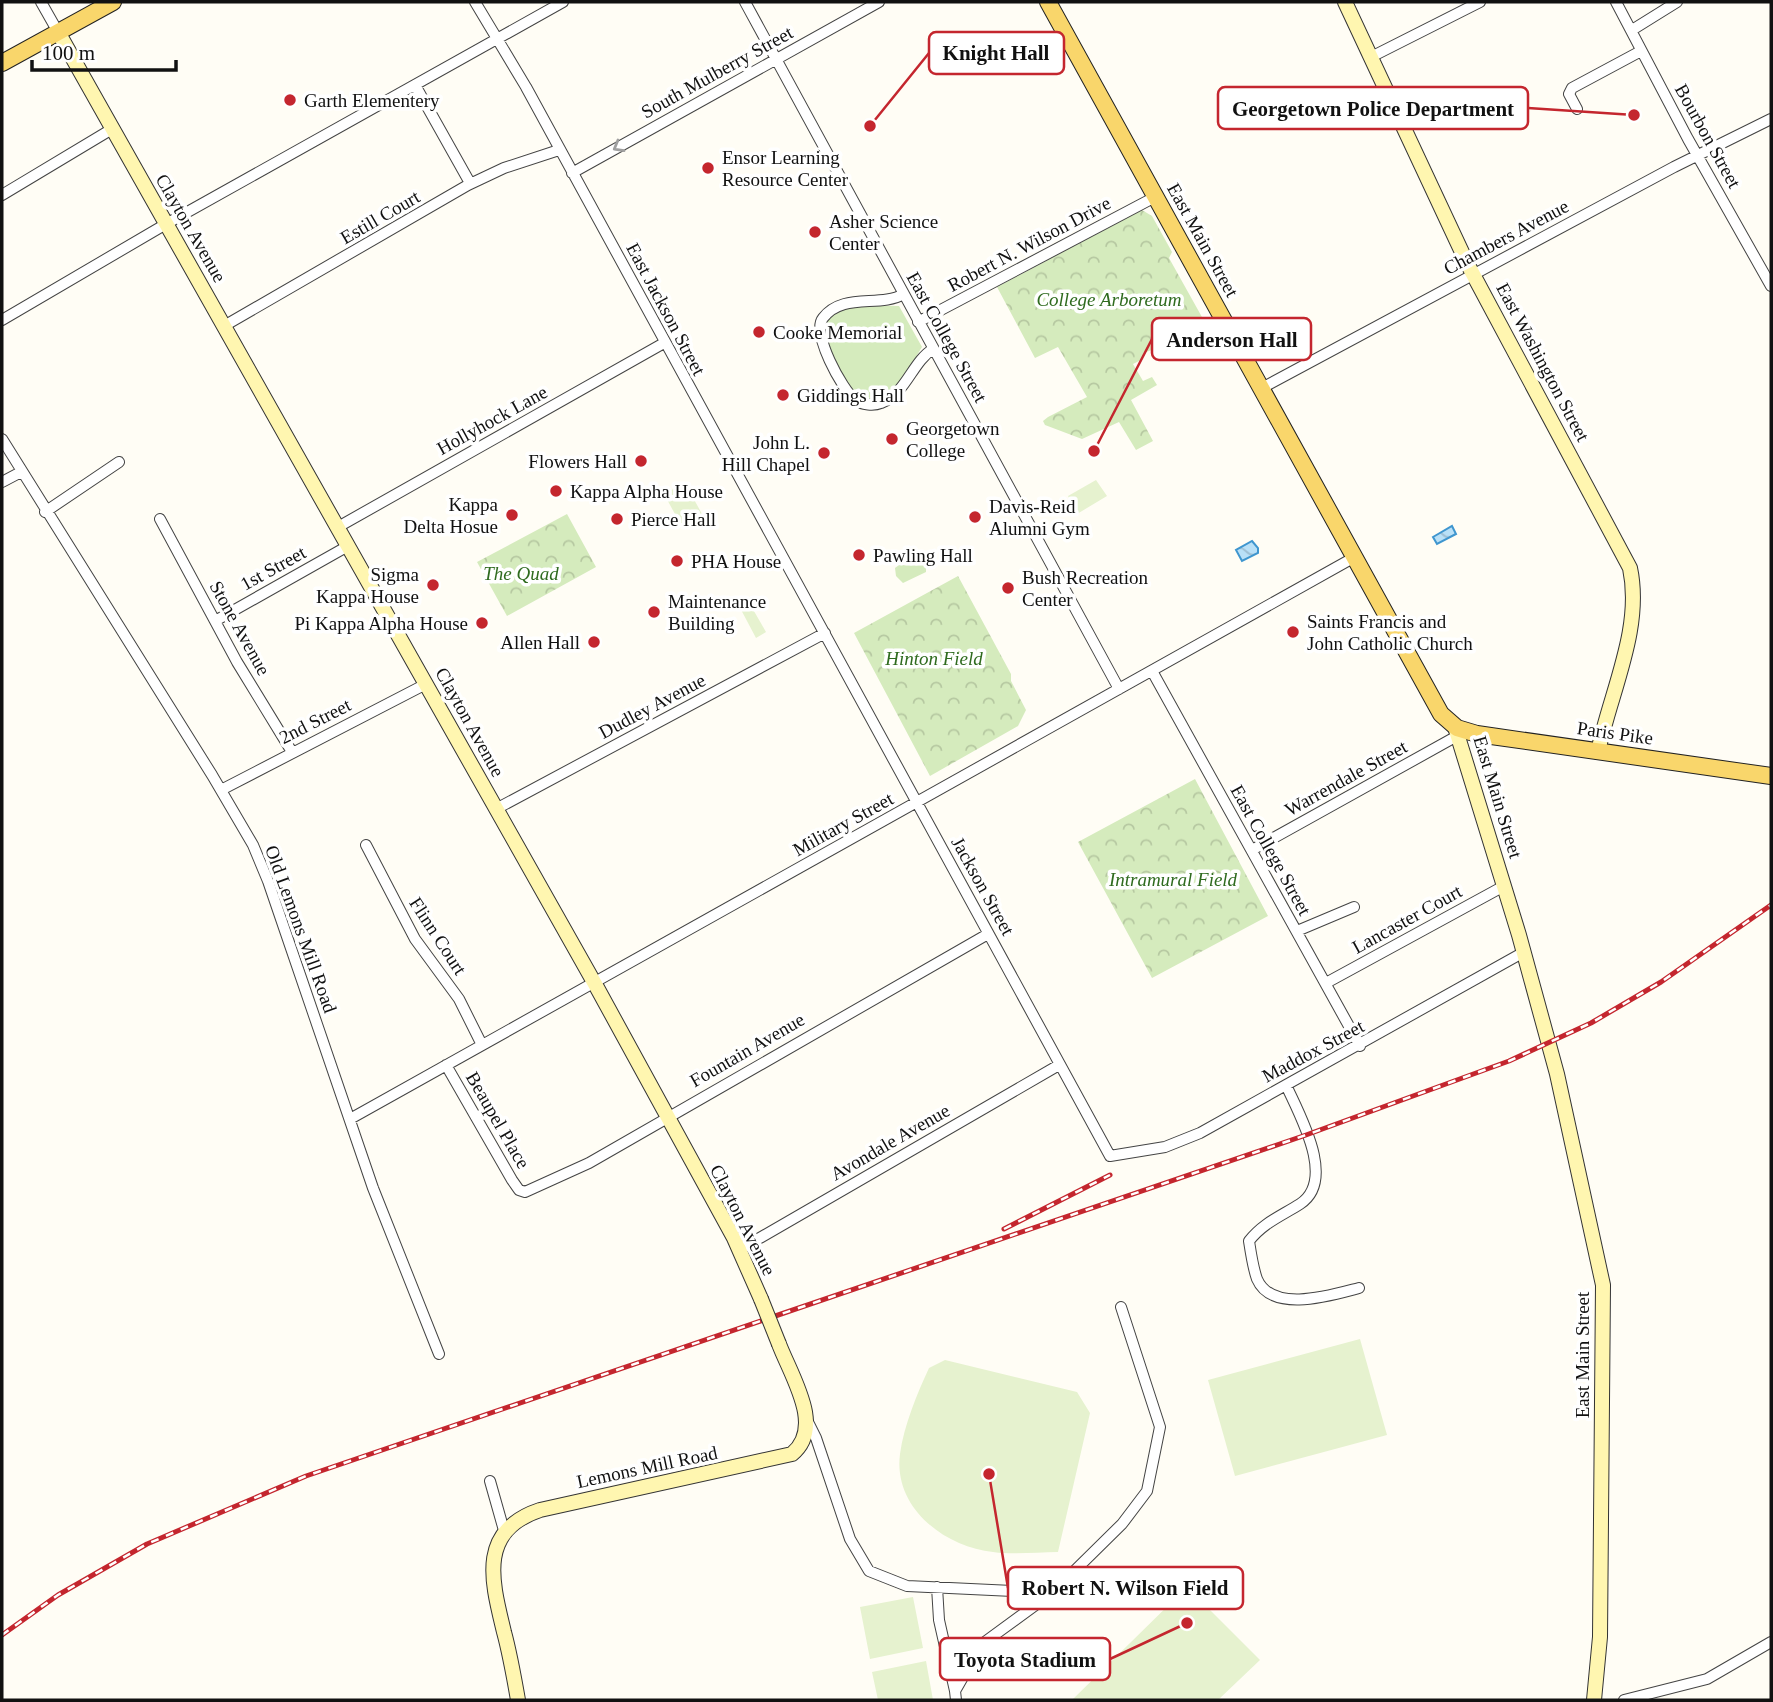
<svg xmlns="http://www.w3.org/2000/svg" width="1773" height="1702" font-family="Georgia,serif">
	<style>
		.grass { fill: #d5ebbd }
		.park { fill: url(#park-crowns) }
		.pitch { fill: #e6f2cf }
		.water { fill: url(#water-waves); stroke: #3f96cf; stroke-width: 2 }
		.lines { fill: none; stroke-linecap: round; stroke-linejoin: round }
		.street-casing { stroke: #444; stroke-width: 12 }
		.secondary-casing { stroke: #333; stroke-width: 16 }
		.primary-casing { stroke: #222; stroke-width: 18 }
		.street { stroke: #fff; stroke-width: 10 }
		.secondary { stroke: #fff6b0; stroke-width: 14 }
		.primary { stroke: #f9d66b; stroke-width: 16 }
		.rail-casing { stroke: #c4262e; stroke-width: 5 }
		.rail { stroke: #fff; stroke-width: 2.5; stroke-dasharray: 8; stroke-linecap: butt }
		.secondary-bridge-casing { stroke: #333; stroke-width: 16; stroke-linecap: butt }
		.secondary-bridge { stroke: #fff6b0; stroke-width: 14 }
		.oneway { stroke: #a0a0a0 }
		.poi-dot { fill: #c4262e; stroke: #fff; stroke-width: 2.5 }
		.labels { text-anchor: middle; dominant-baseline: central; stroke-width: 7; stroke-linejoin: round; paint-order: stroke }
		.street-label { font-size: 19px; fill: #111; stroke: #fff }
		.poi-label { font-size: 19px; fill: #111; stroke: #fff; text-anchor: start }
		.park-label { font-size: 19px; font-style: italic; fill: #2f6b1f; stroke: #fff }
		.leader { fill: none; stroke: #c4262e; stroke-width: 2.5 }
		.callout-dot { fill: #c4262e; stroke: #fff; stroke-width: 2.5 }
		.callout { fill: #fff; stroke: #c4262e; stroke-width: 2.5 }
		.callout-label { font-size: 21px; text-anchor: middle; font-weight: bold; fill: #111 }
	</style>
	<defs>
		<pattern id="park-crowns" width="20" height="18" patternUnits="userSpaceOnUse" patternTransform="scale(1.75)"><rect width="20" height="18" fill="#d5ebbd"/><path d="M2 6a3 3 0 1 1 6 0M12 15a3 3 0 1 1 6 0" fill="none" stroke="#b6c8a1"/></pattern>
		<pattern id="water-waves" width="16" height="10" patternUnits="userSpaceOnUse" patternTransform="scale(1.75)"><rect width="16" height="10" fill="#b9e0f7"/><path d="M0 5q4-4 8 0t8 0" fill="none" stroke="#9ebfd3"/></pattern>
	</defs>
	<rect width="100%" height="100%" fill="#fffdf5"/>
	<path class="grass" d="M855,305L899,306L922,347C912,363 902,385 885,395C877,400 868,401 860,396C845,388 820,335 828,319L842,309Z
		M917,552L926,558V572L903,583L896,576L895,568Z"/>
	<path class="park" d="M1142,210L1152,216L1172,252L1169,258L1212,335L1166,359L1155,356L1152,350L1143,353V359L1133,364L1143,381L1152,377L1157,385L1131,400L1153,441L1136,450L1119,422L1082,439L1045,425L1043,421L1048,417L1087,397L1058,347L1035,358L997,287Z
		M567,514L596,567L507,616L477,562Z
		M958,576L1011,674V681L1026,710L1018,726L930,776L854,633Z
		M1195,779L1268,916L1152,978L1078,842Z"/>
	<path class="pitch" d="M1096,480L1107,496L1077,514L1068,496Z
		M685,483L702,514L681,525L664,494Z
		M747,599L766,632L756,638L738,604Z
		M1360,1339L1387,1435L1235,1476L1208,1380Z
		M945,1360L1077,1392L1090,1413L1058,1552C1037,1552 1014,1555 993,1552C945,1547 893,1508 900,1454C904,1425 917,1394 929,1368Z
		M1187,1587L1260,1660L1218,1700H1072Z
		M913,1597L923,1648L870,1659L860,1607Z
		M926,1661L933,1700H878L872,1672Z"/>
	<path class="water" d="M1452,526L1456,534L1437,544L1433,537Z
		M1252,541L1258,548V553L1242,561L1236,550Z"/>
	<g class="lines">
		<g class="street-casing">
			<path id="street" d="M41,2L58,32
				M475,2L526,87L1110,1156L1165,1147L1200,1133L1524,952
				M745,2L1119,689
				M1616,2L1688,139L1771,286
				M1632,30L1677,2
				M1373,56L1480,2
				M415,85L470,183
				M1577,109L1569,94L1572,88L1641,51
				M572,173L879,2
				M2,195L112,129
				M904,294C879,308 843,292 823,318C811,333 842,389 855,400C862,405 874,406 881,403C906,394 912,362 933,349
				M2,320L166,224L563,2
				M918,322L1155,197
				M224,326L468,185L504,168L559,150
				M1260,389L1674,167L1771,119
				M2,439L212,775L253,845L268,881L373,1188L439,1354
				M2,482L21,472
				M45,512L119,462
				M160,519L237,662L292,752
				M338,527L664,343
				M215,621L348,546
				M1152,671L1360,1046
				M221,790L426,684
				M496,809L825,633
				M366,845L415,939L459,999L482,1045
				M1252,850L1457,736
				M1297,931L1354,907
				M1326,983L1504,886
				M446,1065L512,1180L519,1190L525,1192L589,1163L988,934
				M1286,1085C1299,1114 1337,1180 1300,1204C1281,1216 1263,1223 1249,1241C1251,1254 1253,1268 1257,1279C1272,1314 1332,1295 1359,1288
				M350,1119L1353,558
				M739,1250L1059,1065
				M807,1420L816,1438L850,1539L869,1571L907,1586L1052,1593
				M490,1481L505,1534
				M937,1587L939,1620L955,1691
				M956,1700L955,1691L982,1644L1052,1593L1122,1524L1147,1491L1160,1427L1121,1307
				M1624,1700L1707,1679L1771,1642"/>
		</g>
		<g class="secondary-casing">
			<path id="secondary" d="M1345,2L1467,263L1630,568C1643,629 1610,693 1598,752
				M58,32L595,984L734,1238L761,1299
				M1455,727L1519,935L1557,1074L1603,1285L1600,1637L1594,1700
				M518,1700C514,1677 510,1654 504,1632C492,1582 477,1531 540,1510L792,1454C825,1427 791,1376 779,1344"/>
		</g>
		<g class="primary-casing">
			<path id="primary" d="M1048,2L1441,714L1457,728L1477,734L1771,776
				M2,63L113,2"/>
		</g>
		<use href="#street" class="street"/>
		<use href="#secondary" class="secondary"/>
		<use href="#primary" class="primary"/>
		<g class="rail-casing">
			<path id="rail" d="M1004,1229L1110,1175
				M2,1635L58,1595L147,1544L306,1476L1306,1135L1509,1061L1591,1023L1661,982L1771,905"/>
		</g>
		<use href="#rail" class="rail"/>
		<g class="secondary-bridge-casing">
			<path id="secondary-bridge" d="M761,1299L779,1344"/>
		</g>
		<use href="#secondary-bridge" class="secondary-bridge"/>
	</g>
	<defs><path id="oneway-chevron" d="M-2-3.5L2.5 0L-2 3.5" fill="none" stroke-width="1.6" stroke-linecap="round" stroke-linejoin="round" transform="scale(1.75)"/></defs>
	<use class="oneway" href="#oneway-chevron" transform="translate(618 147) rotate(150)"/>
	<g class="poi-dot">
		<circle cx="290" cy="100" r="7"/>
		<circle cx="708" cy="168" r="7"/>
		<circle cx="815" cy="232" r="7"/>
		<circle cx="759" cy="332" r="7"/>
		<circle cx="783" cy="395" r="7"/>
		<circle cx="892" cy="439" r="7"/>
		<circle cx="824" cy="453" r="7"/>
		<circle cx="641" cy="461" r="7"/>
		<circle cx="556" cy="491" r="7"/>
		<circle cx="512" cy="515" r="7"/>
		<circle cx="975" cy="517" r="7"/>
		<circle cx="617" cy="519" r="7"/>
		<circle cx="859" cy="555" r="7"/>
		<circle cx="677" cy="561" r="7"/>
		<circle cx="433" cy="585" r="7"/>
		<circle cx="1008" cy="588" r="7"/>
		<circle cx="654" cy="612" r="7"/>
		<circle cx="482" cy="623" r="7"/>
		<circle cx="1293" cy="632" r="7"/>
		<circle cx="594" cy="642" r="7"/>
	</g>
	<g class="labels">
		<g class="street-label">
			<text transform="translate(717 72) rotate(-29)">South Mulberry Street</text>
			<text transform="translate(1708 136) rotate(61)">Bourbon Street</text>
			<text transform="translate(380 217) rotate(-30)">Estill Court</text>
			<text transform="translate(191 228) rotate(60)">Clayton Avenue</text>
			<text transform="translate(1506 237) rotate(-28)">Chambers Avenue</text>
			<text transform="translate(1203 240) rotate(61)">East Main Street</text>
			<text transform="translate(1029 244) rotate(-28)">Robert N. Wilson Drive</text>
			<text transform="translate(666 309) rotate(62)">East Jackson Street</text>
			<text transform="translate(947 337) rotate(61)">East College Street</text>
			<text transform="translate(1543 362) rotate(62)">East Washington Street</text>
			<text transform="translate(492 420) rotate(-29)">Hollyhock Lane</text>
			<text transform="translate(273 568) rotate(-29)">1st Street</text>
			<text transform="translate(240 628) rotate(61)">Stone Avenue</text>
			<text transform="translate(652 706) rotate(-28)">Dudley Avenue</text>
			<text transform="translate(315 721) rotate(-27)">2nd Street</text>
			<text transform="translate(470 722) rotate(61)">Clayton Avenue</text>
			<text transform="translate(1615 733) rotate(8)">Paris Pike</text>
			<text transform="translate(1346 778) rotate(-29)">Warrendale Street</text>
			<text transform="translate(1498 797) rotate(73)">East Main Street</text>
			<text transform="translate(843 824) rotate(-29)">Military Street</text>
			<text transform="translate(1271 850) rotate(61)">East College Street</text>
			<text transform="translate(983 886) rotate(61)">Jackson Street</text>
			<text transform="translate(1407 919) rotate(-29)">Lancaster Court</text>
			<text transform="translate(301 929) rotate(70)">Old Lemons Mill Road</text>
			<text transform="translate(438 936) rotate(57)">Flinn Court</text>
			<text transform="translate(747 1050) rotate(-30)">Fountain Avenue</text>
			<text transform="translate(1313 1051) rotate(-28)">Maddox Street</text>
			<text transform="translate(498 1120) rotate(60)">Beaupel Place</text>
			<text transform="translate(890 1142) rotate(-30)">Avondale Avenue</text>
			<text transform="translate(743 1220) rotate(63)">Clayton Avenue</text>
			<text transform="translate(1582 1355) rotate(-90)">East Main Street</text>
			<text transform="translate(647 1467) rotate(-12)">Lemons Mill Road</text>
		</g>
		<g class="poi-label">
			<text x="304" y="100">Garth Elementery</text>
			<text x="722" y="157">Ensor Learning<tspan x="722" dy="22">Resource Center</tspan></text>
			<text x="829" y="221">Asher Science<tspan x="829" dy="22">Center</tspan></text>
			<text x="773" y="332">Cooke Memorial</text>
			<text x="797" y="395">Giddings Hall</text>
			<text x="906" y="428">Georgetown<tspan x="906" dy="22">College</tspan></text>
			<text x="810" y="442" text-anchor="end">John L.<tspan x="810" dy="22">Hill Chapel</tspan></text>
			<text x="627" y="461" text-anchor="end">Flowers Hall</text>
			<text x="570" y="491">Kappa Alpha House</text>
			<text x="498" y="504" text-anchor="end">Kappa<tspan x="498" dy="22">Delta Hosue</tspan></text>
			<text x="989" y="506">Davis-Reid<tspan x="989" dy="22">Alumni Gym</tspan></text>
			<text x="631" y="519">Pierce Hall</text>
			<text x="873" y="555">Pawling Hall</text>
			<text x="691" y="561">PHA House</text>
			<text x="419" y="574" text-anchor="end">Sigma<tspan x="419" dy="22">Kappa House</tspan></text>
			<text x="1022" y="577">Bush Recreation<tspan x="1022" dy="22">Center</tspan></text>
			<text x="668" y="601">Maintenance<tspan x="668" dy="22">Building</tspan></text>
			<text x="1307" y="621">Saints Francis and<tspan x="1307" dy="22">John Catholic Church</tspan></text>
			<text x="468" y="623" text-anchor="end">Pi Kappa Alpha House</text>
			<text x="580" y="642" text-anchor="end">Allen Hall</text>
		</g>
		<g class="park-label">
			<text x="1109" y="299">College Arboretum</text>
			<text x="521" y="573">The Quad</text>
			<text x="934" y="658">Hinton Field</text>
			<text x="1173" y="879">Intramural Field</text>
		</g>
	</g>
	<path class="leader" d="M870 126L929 53M1634 115L1528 108M1094 451L1152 339M989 1474L1008 1588M1187 1623L1110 1659"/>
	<g class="callout-dot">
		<circle cx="870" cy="126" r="7"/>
		<circle cx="1634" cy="115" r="7"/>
		<circle cx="1094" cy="451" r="7"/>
		<circle cx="989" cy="1474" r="7"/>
		<circle cx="1187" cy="1623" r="7"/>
	</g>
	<g class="callout">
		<rect x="929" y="32" width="135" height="42" rx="7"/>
		<rect x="1218" y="87" width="310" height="42" rx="7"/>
		<rect x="1152" y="318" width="159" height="42" rx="7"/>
		<rect x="1008" y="1567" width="235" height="42" rx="7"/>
		<rect x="940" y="1638" width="170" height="42" rx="7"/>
	</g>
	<g class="callout-label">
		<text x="996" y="60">Knight Hall</text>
		<text x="1373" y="116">Georgetown Police Department</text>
		<text x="1232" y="347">Anderson Hall</text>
		<text x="1125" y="1595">Robert N. Wilson Field</text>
		<text x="1025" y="1667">Toyota Stadium</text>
	</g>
	<rect width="1773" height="1702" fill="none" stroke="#111111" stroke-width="7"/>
	<path d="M32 60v10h144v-10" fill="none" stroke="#111111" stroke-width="3.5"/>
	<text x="42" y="60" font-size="21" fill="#111111" stroke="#ffffff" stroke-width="5" paint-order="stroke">100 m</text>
</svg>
